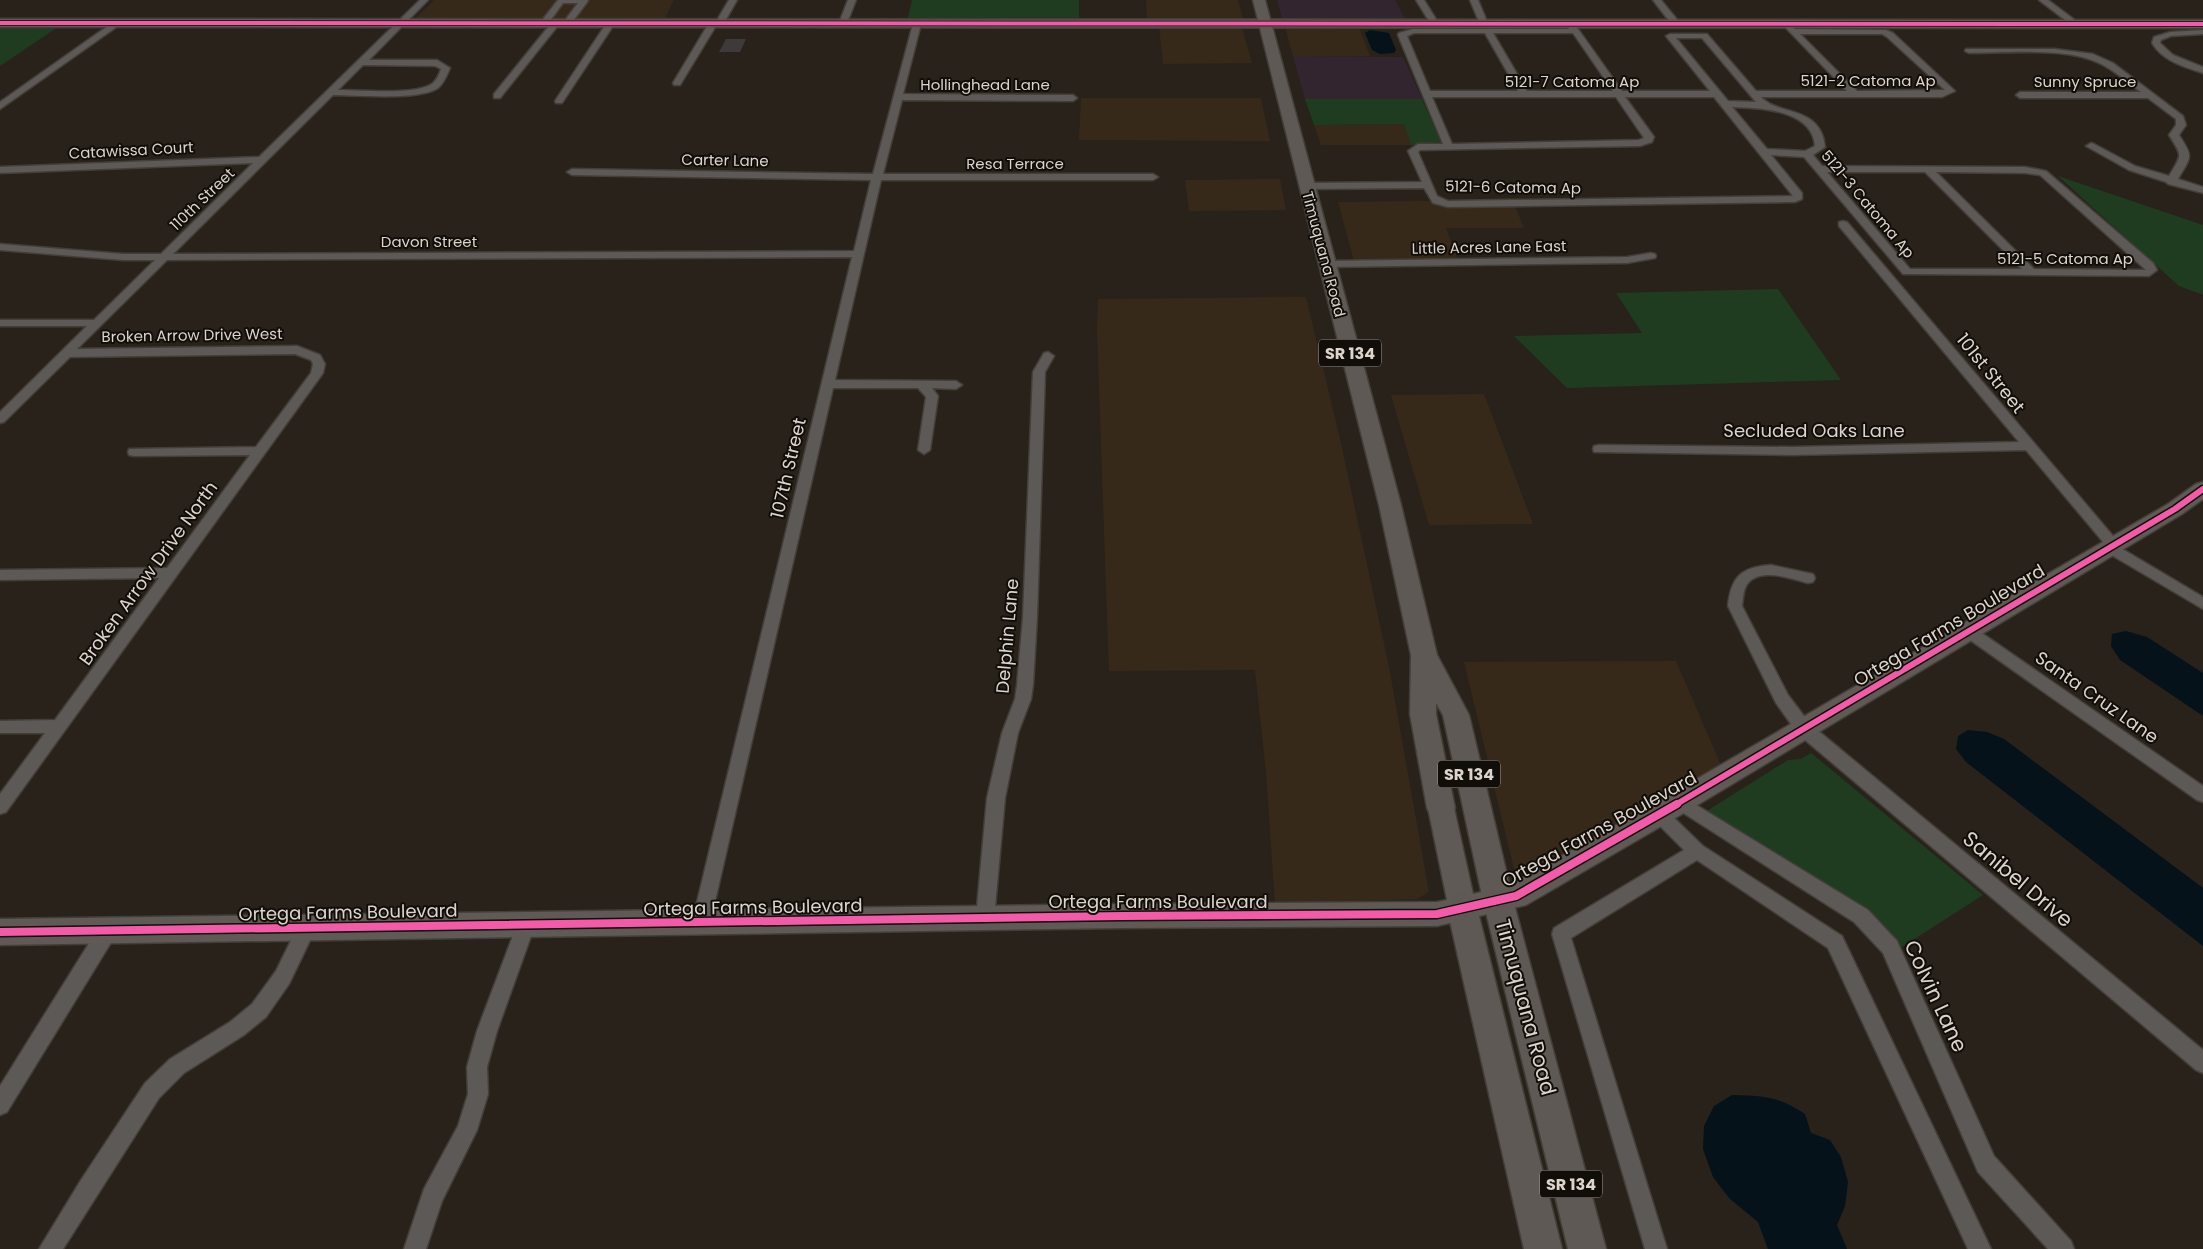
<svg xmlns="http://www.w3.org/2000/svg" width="2203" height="1249" font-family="Poppins,sans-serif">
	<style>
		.built { fill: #372919 }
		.industrial { fill: #33252f }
		.green { fill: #1f3c20 }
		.water { fill: #051219 }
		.building { fill: #3e3a3a }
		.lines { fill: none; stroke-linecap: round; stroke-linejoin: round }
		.street-casing { stroke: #443e38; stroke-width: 3 }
		.secondary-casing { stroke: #443e38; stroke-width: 3 }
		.primary-casing { stroke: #443e38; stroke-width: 3 }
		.street { fill: #5c5956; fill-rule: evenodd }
		.secondary { fill: #5f5a56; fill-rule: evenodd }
		.primary { fill: #5e5954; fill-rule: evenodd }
		.cycleway-far2-casing { stroke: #110d08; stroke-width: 5.5 }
		.cycleway-far1-casing { stroke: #110d08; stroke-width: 9 }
		.cycleway-casing { stroke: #110d08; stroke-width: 11 }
		.cycleway-far2 { stroke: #f35aa7; stroke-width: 4 }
		.cycleway-far1 { stroke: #f35aa7; stroke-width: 6 }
		.cycleway { stroke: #f35aa7; stroke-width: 8 }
		.labels { text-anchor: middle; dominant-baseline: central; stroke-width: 4; stroke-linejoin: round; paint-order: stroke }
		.far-street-label { font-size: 15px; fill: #dcd4cd; stroke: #110d08 }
		.shield { fill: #110d08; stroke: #9f9892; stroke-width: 1 }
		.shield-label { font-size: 16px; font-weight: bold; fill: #dcd4cd }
		.street-label { font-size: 18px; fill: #dcd4cd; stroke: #110d08 }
		.near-street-label { font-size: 21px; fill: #dcd4cd; stroke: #110d08 }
	</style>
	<rect width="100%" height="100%" fill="#28221b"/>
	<path class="built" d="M434,0H674L664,20H414Z
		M1146,0H1238L1243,18H1147Z
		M1358,25L1370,56H1293L1285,27Z
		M1159,26L1242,27L1252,63L1163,64Z
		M1081,98H1261L1270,141L1079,140Z
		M1404,124L1411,145H1321L1314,125Z
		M1280,179L1286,210L1189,211L1185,180Z
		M1431,201L1441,206H1515L1524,228H1446L1458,260L1354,261L1338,202Z
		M1306,297L1341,443L1389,667L1429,892L1417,899L1275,904L1266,772L1255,670L1109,671L1097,332L1098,299Z
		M1484,394L1533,524L1429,525L1391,395Z
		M1676,661L1721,765L1535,868L1514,869L1464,662Z"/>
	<path class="industrial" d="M1277,0H1395L1405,19L1282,18Z
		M1293,56L1403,57L1422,99H1305Z"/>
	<path class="green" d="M912,0H1079V18H908Z
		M0,27H58L0,66Z
		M1305,99H1422L1441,142L1411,145L1404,124L1314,125Z
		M2058,176L2203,225V295L2179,286Z
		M1778,289L1841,380L1567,388L1514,336L1642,333L1616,293Z
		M1811,753L1983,895L1899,949L1705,812L1788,760L1801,759Z"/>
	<path class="water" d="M1370,30L1389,33L1396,50L1394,53L1380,54L1372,50L1365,33Z
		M2126,631L2147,637L2203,673V716L2120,660L2111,646L2112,634Z
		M1968,730L1987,732L2004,739L2203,888V946L1966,762L1956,749L1958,736Z
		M1732,1095C1764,1096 1778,1096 1805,1114L1811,1133L1830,1140L1841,1157L1848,1182L1845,1206L1837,1225L1847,1249H1768L1758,1222L1729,1198L1713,1177L1703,1149L1704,1126L1714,1106Z"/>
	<path class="building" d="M726,39H746L740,52H719Z"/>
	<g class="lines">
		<g class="street-casing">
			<path id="street" d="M420,0H428L369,60H437L450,68C447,75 444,83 438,88C418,101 358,95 333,95L173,254L854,251L871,180L572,175L567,172L572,169L873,174L913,24L917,22L921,24L903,94L1073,95L1077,98L1073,101L902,100L883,174H1153L1158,177L1153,180H881L835,380L956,381L962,385L956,389L932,388L938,396L930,450L924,454L918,450L926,397L918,388H833L710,923L708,929L701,931L694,929L692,923L852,257L167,260L77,349L297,346L320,355L325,364L323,373L6,812L0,814V794L45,733H0V721L55,720L159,578L0,580V570L167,568L250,455L134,456L129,455L128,452L129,449L256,447L311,373L313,364L311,360L295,354L70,357L4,422L0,423V412L87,326H0V320H94L155,260H123L0,250V244L123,254H161L253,163L0,173V167L259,157ZM363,65L435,66L441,69C439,75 436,82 430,85C411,95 361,90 338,90Z
				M558,0H587L588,1L570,25L563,23L578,3H563L547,25H541L540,23Z
				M729,0H737L724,23L720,25L717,24L680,85H674L673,83L709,23L713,21L716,22Z
				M848,0H856L847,23L840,25L839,23Z
				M1416,0H1424L1439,24L1438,26H1432Z
				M1470,0H1478L1488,24L1487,26L1480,24Z
				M1653,0H1661L1679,22V26H1673Z
				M2039,0H2048L2080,24L2073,26Z
				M115,21L122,23L0,109V102Z
				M553,21L560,23L500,98H494V94Z
				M608,21L615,23L562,103H556L555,101Z
				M1567,22H1573L1622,91H1710L1666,36L1670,34H1707L1756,91H1847L1785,27L1789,25L1795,29L1886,30L1893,33L1955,91L1942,97H1761C1778,116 1821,105 1825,147L1813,155L1822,166L2025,167L2046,171L2153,263L2157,270L2149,276L1903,274L1804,157L1771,155L1802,193V199L1795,202L1448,207L1433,203L1424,188L1306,189L1301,186L1306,183L1422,182L1408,151L1418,144H1443L1398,35L1399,33L1413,29H1569L1566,24ZM1414,33H1485L1518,91H1430L1407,36ZM1493,33H1573L1613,91H1527ZM1800,34H1882L1887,37L1945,90L1857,91ZM1676,38H1702L1756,102L1728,101ZM1432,97H1616L1644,138L1639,140L1452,144ZM1625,97H1714L1793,196L1448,201L1437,196L1418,152L1420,150L1640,146L1652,142L1654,137ZM1732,107C1759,108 1812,109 1815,146L1805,151L1767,149ZM1827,172H1925L2022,269H1910ZM1936,172L2025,173L2040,175L2146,270L2034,269Z
				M2203,30V34L2171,36L2161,40L2160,43L2173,55L2203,67V73C2184,67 2163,61 2152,43L2154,37L2170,32Z
				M1966,49H2055L2093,54L2113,63L2183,116L2186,125L2179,135C2194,158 2191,156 2178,179L2203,187V193L2168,184L2166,182L2129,170L2086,146L2091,143L2094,144L2135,166L2169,176C2182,154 2183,157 2169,135L2176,125V119L2148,98H2020L2016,95L2020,92H2141C2124,80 2109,65 2089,59C2057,48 2003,53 1969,53L1965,51Z
				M1843,221L1847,222L2118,542L2119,547L2203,597V609L2103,550L2101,547L2104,543L2026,450L1792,455L1594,452L1593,449L1594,446L1599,445L1792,447L2019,442L1839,226V222Z
				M1651,253L1655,254L1656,256L1655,258L1627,263L1327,267L1322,264L1327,261L1627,257Z
				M1048,352L1054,356L1045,372L1037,617L1033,685L1031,699L1018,733L1005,798L994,918L992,924L985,926L978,924L976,918L987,798L1002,733L1015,699L1017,685L1023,617L1033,372L1044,353Z
				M1771,565L1808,573L1813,574L1815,578L1813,582L1808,583C1792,579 1761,567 1748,583C1743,589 1743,599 1742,606L1788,695L1810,724L2203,1050V1073L2196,1070L1798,734L1776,703L1728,606C1731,577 1741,567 1771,565Z
				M1968,625L1973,627L2203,786V802L2197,800L1963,635L1960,631L1963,627Z
				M1680,795L1868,910L1897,941L1994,1156L2071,1241L2074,1249H2048L1978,1172L1883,953L1854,922L1674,807L1671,802L1674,797Z
				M1659,807L1665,809L1703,846L1842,936L1991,1249H1968L1828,948L1697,860L1571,938L1667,1249H1645L1552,934L1554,928L1684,850L1653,819L1650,814L1653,809Z
				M526,917L533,919L535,925L497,1031L487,1067L488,1094L477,1130L442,1201L426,1249H404L424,1189L458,1126L468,1094L467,1067L477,1031L517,925L519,919Z
				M307,920L314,922L316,928L289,984L266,1017L244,1035L184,1073L159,1098L63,1249H39L81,1180L145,1083L170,1059L230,1022L252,1004L276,971L300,922Z
				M108,922L115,924L117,930L115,936L7,1112L0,1115V1086L101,924Z"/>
		</g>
		<g class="secondary-casing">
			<path id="secondary" d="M0,19L2203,20V28L0,27Z
				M2203,482V499L2182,514L1689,810L1526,905L1437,926L1123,928L0,945V919L1123,904L1437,902L1447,900L1428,808L1432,800L1441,797L1450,800L1454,808L1473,894L1510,885L1671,794L2168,504L2196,484Z"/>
		</g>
		<g class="primary-casing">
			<path id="primary" d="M1253,0H1265L1401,505L1437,655L1469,715L1513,900L1606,1249H1568L1483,900L1443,715L1436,703V714L1455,808L1451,816L1441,820L1431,816L1427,808L1410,714L1411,655L1379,505Z
				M1462,894L1473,898L1477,908L1562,1249H1524L1447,908L1451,898Z"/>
		</g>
		<use href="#street" class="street"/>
		<use href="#secondary" class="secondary"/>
		<use href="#primary" class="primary"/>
		<g class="cycleway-far2-casing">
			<path id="cycleway-far2" d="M0,23L2203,24"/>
		</g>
		<g class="cycleway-far1-casing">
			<path id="cycleway-far1" d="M1675,805L2175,509L2203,489"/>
		</g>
		<g class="cycleway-casing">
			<path id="cycleway" d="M0,932L1123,916L1437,914L1516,896L1677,804"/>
		</g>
		<use href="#cycleway-far2" class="cycleway-far2"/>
		<use href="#cycleway-far1" class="cycleway-far1"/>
		<use href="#cycleway" class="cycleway"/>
	</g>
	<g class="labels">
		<g class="far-street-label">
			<text x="1868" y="80">5121-2 Catoma Ap</text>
			<text x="1572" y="81">5121-7 Catoma Ap</text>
			<text x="2085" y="81">Sunny Spruce</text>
			<text x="985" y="84">Hollinghead Lane</text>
			<text transform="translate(131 150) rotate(-3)">Catawissa Court</text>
			<text transform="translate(725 160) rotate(1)">Carter Lane</text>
			<text x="1015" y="163">Resa Terrace</text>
			<text transform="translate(1513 187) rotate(1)">5121-6 Catoma Ap</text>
			<text transform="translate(202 199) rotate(-44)">110th Street</text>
			<text transform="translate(1868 204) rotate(50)">5121-3 Catoma Ap</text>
			<text x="429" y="241">Davon Street</text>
			<text transform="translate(1489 247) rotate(-1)">Little Acres Lane East</text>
			<text transform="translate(1324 254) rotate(75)">Timuquana Road</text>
			<text x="2065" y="258">5121-5 Catoma Ap</text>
			<text transform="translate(192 335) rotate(-1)">Broken Arrow Drive West</text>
		</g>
		<g class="shield">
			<rect x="1319" y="339.5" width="62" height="27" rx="4"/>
			<rect x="1438" y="760.5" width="62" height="27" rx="4"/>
			<rect x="1540" y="1170.5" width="62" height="27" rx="4"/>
		</g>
		<g class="shield-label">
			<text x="1350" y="353">SR 134</text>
			<text x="1469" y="774">SR 134</text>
			<text x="1571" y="1184">SR 134</text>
		</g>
		<g class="street-label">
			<text transform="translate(1991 373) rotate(51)">101st Street</text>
			<text x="1814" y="430">Secluded Oaks Lane</text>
			<text transform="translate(788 468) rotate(-77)">107th Street</text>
			<text transform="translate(148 573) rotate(-54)">Broken Arrow Drive North</text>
			<text transform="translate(1949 625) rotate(-31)">Ortega Farms Boulevard</text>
			<text transform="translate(1007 636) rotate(-85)">Delphin Lane</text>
			<text transform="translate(2097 697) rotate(35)">Santa Cruz Lane</text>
			<text transform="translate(1599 829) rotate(-29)">Ortega Farms Boulevard</text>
			<text x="1158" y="901">Ortega Farms Boulevard</text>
			<text transform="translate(753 907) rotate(-1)">Ortega Farms Boulevard</text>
			<text transform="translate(348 912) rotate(-1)">Ortega Farms Boulevard</text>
		</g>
		<g class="near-street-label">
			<text transform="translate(2018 879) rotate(40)">Sanibel Drive</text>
			<text transform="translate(1936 996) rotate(65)">Colvin Lane</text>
			<text transform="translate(1526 1007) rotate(75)">Timuquana Road</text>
		</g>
	</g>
</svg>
